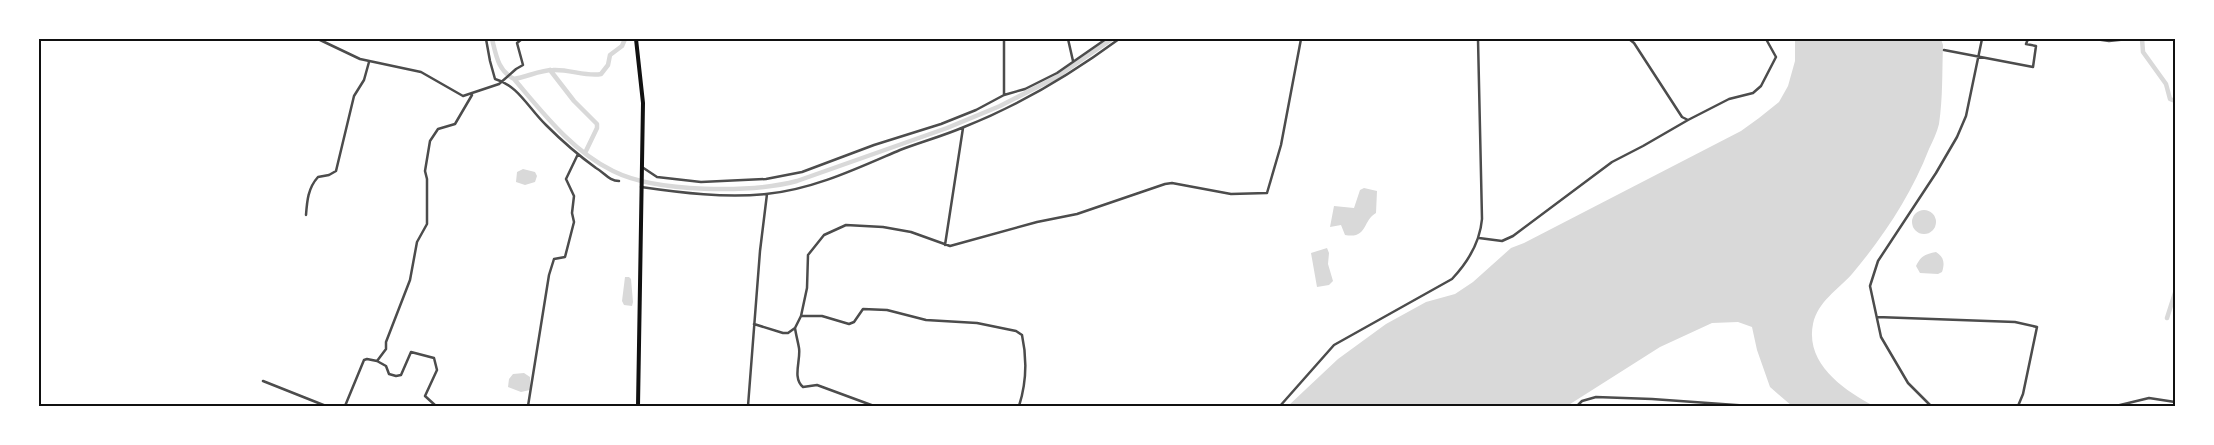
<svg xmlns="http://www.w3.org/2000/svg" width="2214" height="445" font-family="'Public Sans',sans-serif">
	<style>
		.water { fill: #d9d9d9 }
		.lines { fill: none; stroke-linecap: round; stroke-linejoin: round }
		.canal { stroke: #d9d9d9; stroke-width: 4.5 }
		.minor { stroke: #4c4c4c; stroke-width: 2.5 }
		.secondary { stroke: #111; stroke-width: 4 }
		.neatline { fill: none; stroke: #111; stroke-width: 2 }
	</style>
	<rect width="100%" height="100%" fill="#fff"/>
	<path class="water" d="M1795,39H1941L1943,45C1942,71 1943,98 1939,124C1937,132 1933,141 1929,149C1911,195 1884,236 1852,274C1838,290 1818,301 1813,324C1805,364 1844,390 1874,406H1792L1770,387L1757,350L1752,327L1738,322L1712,323L1660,347L1567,406H1288L1338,359L1386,324L1426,302L1455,294L1473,282L1511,248L1524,243L1741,131L1759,118L1779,102L1788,86L1795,61Z
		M523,169L535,172L537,176L535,182L525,185L516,182L517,172Z
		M1364,188L1377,191L1376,213C1362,221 1368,239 1345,235L1341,225L1330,227L1334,206L1354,208L1360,190Z
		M1912 222a12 12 0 1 1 24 0a12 12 0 1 1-24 0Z
		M1327,248L1329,253L1328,264L1333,281L1329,285L1317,287L1311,253Z
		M1936,252C1944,257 1945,263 1942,272L1938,274L1920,273L1916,266C1921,256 1925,254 1936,252Z
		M625,277H629L631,279L633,302L632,306L624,305L622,301Z
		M524,373L530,377V390L521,392L508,387L509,379L513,374Z"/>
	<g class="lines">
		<path class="canal" d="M492,39C496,55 498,71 514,79C543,113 572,151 613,171C657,193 751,193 797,181L947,128L1000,106L1055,78L1112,39
			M2142,39L2143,52L2166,84L2170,99L2175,101
			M550,70L574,101L597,124V128L585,153
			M514,79C527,77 540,70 553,70C569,69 587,77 601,74L608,65L610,55L622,46L625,39
			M2167,318L2175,293"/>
		<path class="minor" d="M318,39L360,59L421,72L463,96L499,84L516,69L523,65L517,43L522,39
			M486,39L490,61L495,79C518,85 529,109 546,125C562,141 578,155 596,168C605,173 609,181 619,181
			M1068,39L1073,61
			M1629,39L1634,43L1682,117L1688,120L1729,99L1753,93L1761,86L1776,57L1766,39
			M2095,39L2109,41L2128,39
			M1944,50L2033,67L2036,46L2026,44L2028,39
			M1004,95V39
			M642,167L657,177L701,182L766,179L802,172L874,145L941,124L976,110L1004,95L1025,89L1057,73L1106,39
			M641,187C682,193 725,198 766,194C812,190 858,168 900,150C921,142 943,136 964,127C1020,105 1070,75 1119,39
			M306,215C307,201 308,188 318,177L329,175L336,171L354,96L364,80L369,62
			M1479,238L1502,241L1513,236L1612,162L1643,146L1688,120
			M945,245L963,128
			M801,316H822L849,324L854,322L863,309L887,310L926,320L977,323L1016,331L1022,335C1027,358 1026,384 1019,406
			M1877,317L2015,322L2037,327L2023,394L2018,406
			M754,324L783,333H788L795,328L801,316L807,288L808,255L824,235L846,225L883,227L911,232L950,246L1037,222L1077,214L1165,184L1172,183L1231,194L1267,193L1281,145L1301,39
			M795,328C796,335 798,342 799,348C801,360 792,378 803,387L817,385L874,406
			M377,361L386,366L389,374L396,376L401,375L411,352L434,358L437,370L425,396L436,406
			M263,381L326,406
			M345,406L364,360L367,359L377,361L386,349V342L410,280L417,242L427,224V179L425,171L430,141L438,129L455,124L472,95
			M528,406L549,275L554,259L565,257L574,222L572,213L574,196L566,179L578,154
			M748,406L760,251L767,194
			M1280,406L1334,345L1452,279C1468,262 1480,242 1482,219L1478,39
			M1577,406L1582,401L1596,397L1652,399L1750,406
			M1931,406L1908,383L1881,337L1870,286L1878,261L1936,173L1957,137L1966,116L1982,39
			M2116,406L2149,398L2175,402"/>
		<path class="secondary" d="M636,39L643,103L638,406"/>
	</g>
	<rect width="2214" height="445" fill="none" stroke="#ffffff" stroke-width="80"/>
	<rect x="40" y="40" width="2134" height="365" class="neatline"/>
</svg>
